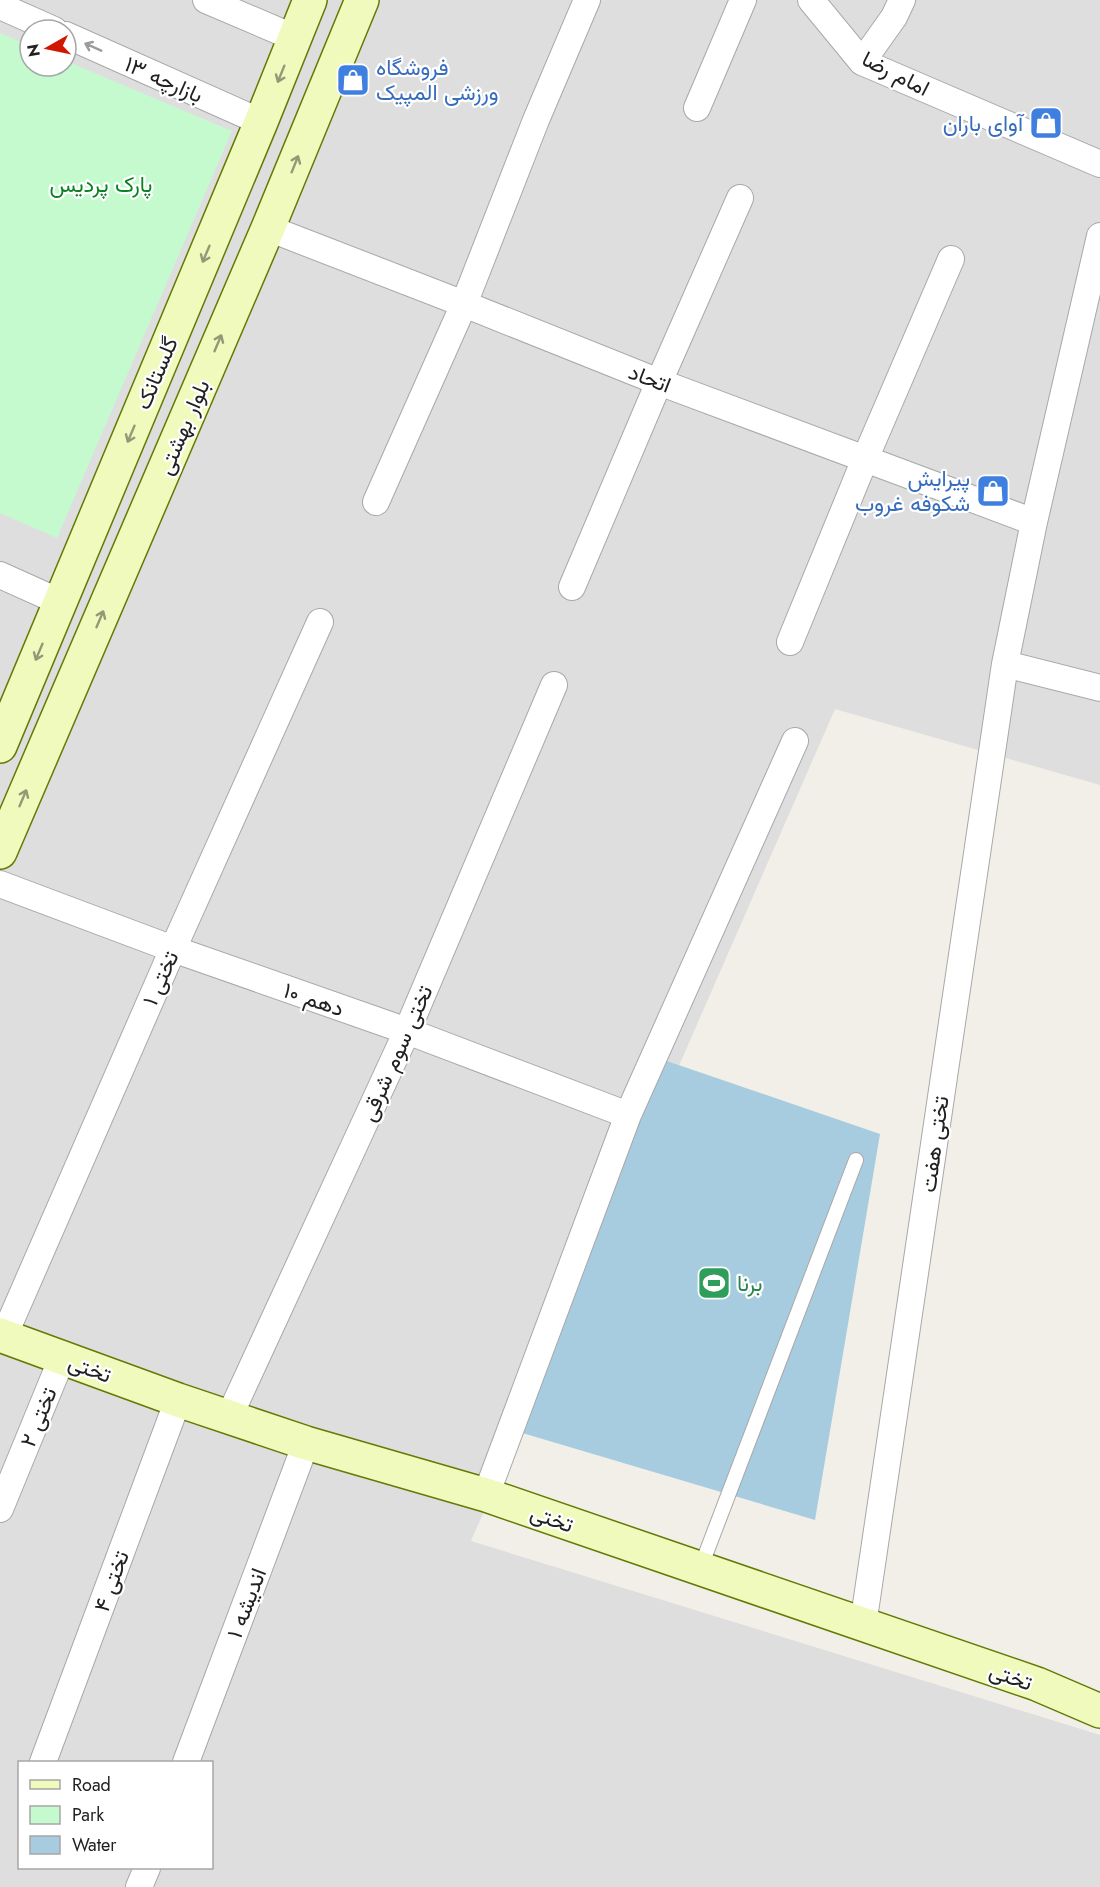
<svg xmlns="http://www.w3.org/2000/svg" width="1100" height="1887" font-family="Jost,Vazirmatn,sans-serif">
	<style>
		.residential { fill: #dfdede; fill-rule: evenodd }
		.park { fill: #c5facf }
		.water { fill: #a7ccdf }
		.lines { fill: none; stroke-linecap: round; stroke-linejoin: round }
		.lane-casing { stroke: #a8a8a8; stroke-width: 16 }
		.street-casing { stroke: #a8a8a8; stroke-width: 28 }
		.secondary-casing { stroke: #617b04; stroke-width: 36 }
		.lane { stroke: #fff; stroke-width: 14 }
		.street { stroke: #fff; stroke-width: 26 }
		.secondary { stroke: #f0fabc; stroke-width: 33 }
		.oneway { stroke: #9b9b9b }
		.oneway2 { stroke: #939876 }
		.labels { text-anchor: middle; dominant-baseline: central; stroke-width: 4.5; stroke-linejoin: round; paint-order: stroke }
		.shop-label { font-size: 22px; fill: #366cbe; stroke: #fff; text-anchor: end }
		.street-label { font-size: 22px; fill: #212121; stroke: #fff }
		.park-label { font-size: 22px; fill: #0b8222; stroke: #fff }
		.leisure-label { font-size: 22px; fill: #27864d; stroke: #fff; text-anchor: start }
	</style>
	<rect width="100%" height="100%" fill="#f1efe7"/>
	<path class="residential" d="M0,0H1100V785L835,709L471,1541L1100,1735V1887H0ZM30,30H66V66H30ZM20,1762H212V1868H20Z"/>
	<path class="park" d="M0,33L30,46V66H66V61L232,131L57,538L0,513Z"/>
	<path class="water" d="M658,1058L880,1134L815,1520L519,1432Z"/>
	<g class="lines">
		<g class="lane-casing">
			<path id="lane" d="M700,1569L856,1160"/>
		</g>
		<g class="street-casing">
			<path id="street" d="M206,0L295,38
				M811,0L862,62L1100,164
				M0,6L54,30
				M66,35L261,122
				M862,62L894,17L902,0
				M697,108L743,0
				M268,228L464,304L659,382L1034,522
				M376,502L464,304L536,120L587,0
				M0,575L60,602
				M572,587L659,382L740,198
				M790,642L865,459L951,259
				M1005,664L1100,688
				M0,884L173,949L407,1031L628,1115
				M4,1336L173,949L320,622
				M229,1417L407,1031L554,685
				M486,1495L628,1115L795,741
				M0,1509L62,1358
				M863,1625L1005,664L1034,522L1100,236
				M43,1762L178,1400
				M186,1762L306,1443
				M139,1887L147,1868"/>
		</g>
		<g class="secondary-casing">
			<path id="secondary" d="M0,746L261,122L310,0
				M0,852L268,228L362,0
				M0,1335L178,1400L306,1443L486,1495L1037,1684L1100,1711"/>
		</g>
		<use href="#lane" class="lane"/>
		<use href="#street" class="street"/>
		<use href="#secondary" class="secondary"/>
	</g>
	<defs><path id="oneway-shaft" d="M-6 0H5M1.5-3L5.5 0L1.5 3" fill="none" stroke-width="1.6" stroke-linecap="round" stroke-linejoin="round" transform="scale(1.5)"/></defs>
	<use class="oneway" href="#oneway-shaft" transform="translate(93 47) rotate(-156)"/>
	<g class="oneway2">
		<use href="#oneway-shaft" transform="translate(281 74) rotate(112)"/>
		<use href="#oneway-shaft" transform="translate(295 164) rotate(-68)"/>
		<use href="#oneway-shaft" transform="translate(206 254) rotate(113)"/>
		<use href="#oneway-shaft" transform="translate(218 343) rotate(-67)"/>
		<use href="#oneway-shaft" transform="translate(131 434) rotate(113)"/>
		<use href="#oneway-shaft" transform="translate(100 619) rotate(-67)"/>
		<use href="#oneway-shaft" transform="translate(39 652) rotate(113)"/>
		<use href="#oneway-shaft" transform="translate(23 798) rotate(-67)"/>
	</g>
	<defs>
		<g id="shop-square" transform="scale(1.725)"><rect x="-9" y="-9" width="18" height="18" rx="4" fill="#3f7fe0" stroke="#fff"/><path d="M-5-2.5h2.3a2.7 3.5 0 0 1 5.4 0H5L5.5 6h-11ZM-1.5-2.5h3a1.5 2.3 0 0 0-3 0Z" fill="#fff"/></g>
		<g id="stadium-square" transform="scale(1.725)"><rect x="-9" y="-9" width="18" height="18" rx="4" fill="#2e9e5b" stroke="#fff"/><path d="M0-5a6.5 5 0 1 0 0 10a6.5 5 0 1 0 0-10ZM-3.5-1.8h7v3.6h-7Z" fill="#fff"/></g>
	</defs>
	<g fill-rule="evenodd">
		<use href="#shop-square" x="353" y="80"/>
		<use href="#shop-square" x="1046" y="123"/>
		<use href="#shop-square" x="993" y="491"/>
		<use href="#stadium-square" x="714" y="1283"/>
	</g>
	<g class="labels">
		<g class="shop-label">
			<text x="376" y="67" text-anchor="start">فروشگاه<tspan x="376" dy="25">ورزشی المپیک</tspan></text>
			<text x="1023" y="123">آوای باران</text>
			<text x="970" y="478">پیرایش<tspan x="970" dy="25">شکوفه غروب</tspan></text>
		</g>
		<g class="street-label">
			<text transform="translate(896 73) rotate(27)">امام رضا</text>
			<text transform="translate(164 79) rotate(24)">بازارچه ۱۳</text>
			<text transform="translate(156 373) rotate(-67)">گلستانک</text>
			<text transform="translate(650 378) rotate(21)">اتحاد</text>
			<text transform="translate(183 427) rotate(-67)">بلوار بهشتی</text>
			<text transform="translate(160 978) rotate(-66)">تختی ۱</text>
			<text transform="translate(314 999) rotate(19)">دهم ۱۰</text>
			<text transform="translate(396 1053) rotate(-66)">تختی سوم شرقی</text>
			<text transform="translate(934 1144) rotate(-82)">تختی هفت</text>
			<text transform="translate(90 1368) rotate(20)">تختی</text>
			<text transform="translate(38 1417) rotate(-68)">تختی ۲</text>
			<text transform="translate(552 1518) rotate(19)">تختی</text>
			<text transform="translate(111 1581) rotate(-70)">تختی ۴</text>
			<text transform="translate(246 1603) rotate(-69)">اندیشه ۱</text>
			<text transform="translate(1011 1676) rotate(19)">تختی</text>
		</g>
		<g class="park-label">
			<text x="101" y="184">پارک پردیس</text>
		</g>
		<g class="leisure-label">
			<text x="737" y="1283">برنا</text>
		</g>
	</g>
	<rect x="18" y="1761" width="195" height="108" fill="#ffffff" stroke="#a6a6a6" stroke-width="1.5"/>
	<rect x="30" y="1780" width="30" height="9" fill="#f0fabc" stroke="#a6a6a6" stroke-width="1.5"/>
	<text x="72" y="1791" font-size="18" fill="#212121">Road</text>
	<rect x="30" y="1806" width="30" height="18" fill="#c5facf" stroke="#a6a6a6" stroke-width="1.5"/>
	<text x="72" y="1821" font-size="18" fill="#212121">Park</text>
	<rect x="30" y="1836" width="30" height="18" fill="#a7ccdf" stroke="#a6a6a6" stroke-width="1.5"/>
	<text x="72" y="1851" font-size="18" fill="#212121">Water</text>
	<g transform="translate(48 48) rotate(261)"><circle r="28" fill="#ffffff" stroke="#a6a6a6" stroke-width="1.5"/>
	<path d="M0-4.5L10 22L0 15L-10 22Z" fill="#d11700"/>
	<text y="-9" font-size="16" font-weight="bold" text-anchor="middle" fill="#212121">N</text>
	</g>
</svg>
